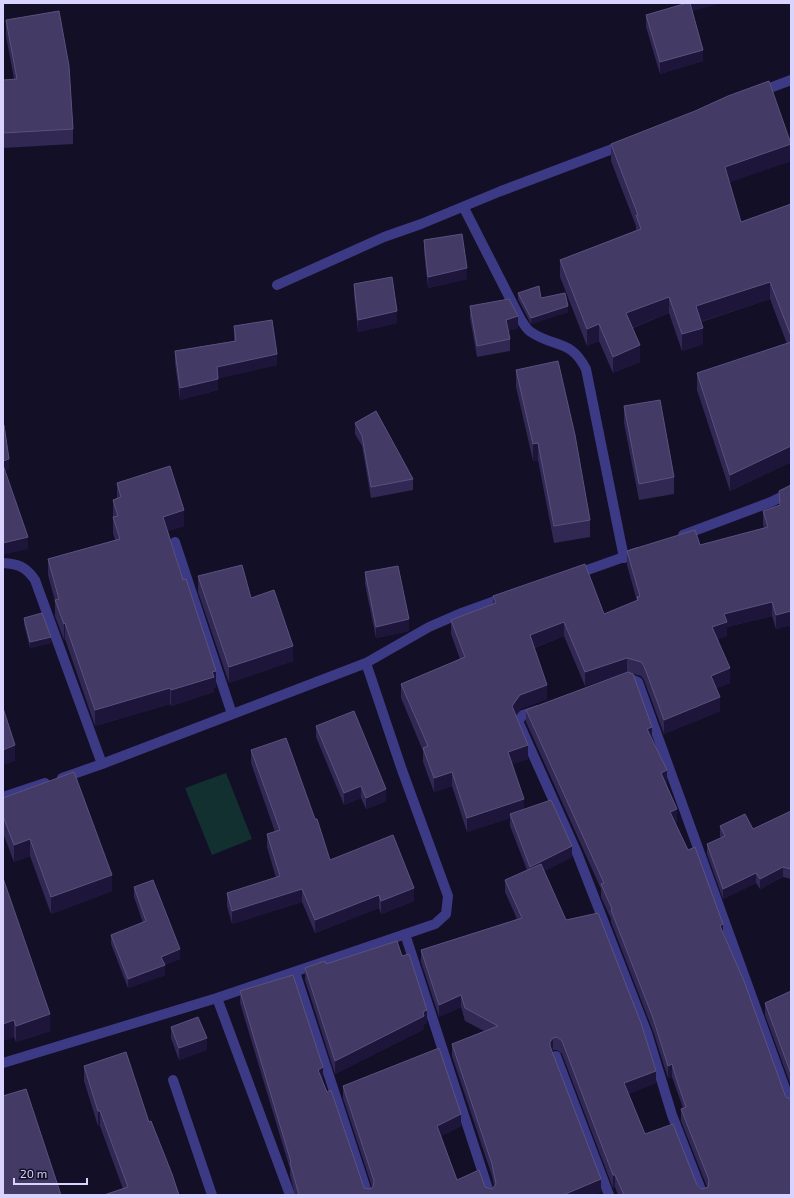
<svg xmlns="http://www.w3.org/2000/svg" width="794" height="1198" font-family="'Exo 2',sans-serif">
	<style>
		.green { fill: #12302f }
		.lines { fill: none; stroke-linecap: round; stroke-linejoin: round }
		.minor { stroke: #3d3a85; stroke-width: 10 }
		.wall { fill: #312854 }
		.shaded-wall { fill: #1d163a }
		.building { fill: #433a66; stroke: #5a527e }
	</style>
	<rect width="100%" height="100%" fill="#130f26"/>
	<path class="green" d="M226,773L252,839L212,855L185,788Z"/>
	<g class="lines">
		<path class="minor" d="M759,92L791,80
			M464,208L521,320C524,324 527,330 531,332C554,348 570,338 586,369L624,558
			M277,285L384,237L421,224L501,191L623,145
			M683,535L771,502L791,492
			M175,542L232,714
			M3,563C19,564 26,567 35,580L102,764
			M576,574L638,552
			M623,680L629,678L638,682L791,1105
			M538,710L523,715L518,721L577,853L647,1033L672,1115L703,1195
			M62,778L102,764L366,663L429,627L459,614L506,597
			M3,797L45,783
			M405,934L490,1195
			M295,972L368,1195
			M217,998L290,1195
			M556,1056L609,1195
			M3,1063L217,998L435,924L446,914L448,896L402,770L366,663
			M173,1080L212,1195"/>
	</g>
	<path class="wall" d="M692,11L703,61L660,74L646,27V15Z
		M6,20L73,129V144L3,148V80L14,79L6,36Z
		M611,144L791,161L729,182L741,222L791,204V462L730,491L697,390V373L787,344L770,299L701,322L703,344L682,351L669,313L633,328L640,362L613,373L599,341L587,346L560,277V260L636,230V226L611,161Z
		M424,240L467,279L428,288L424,252Z
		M354,284L397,323L358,332L354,295Z
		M518,293L541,298L568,312L531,324L518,299Z
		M470,306L518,328L508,331L510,339V351L477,357L470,318Z
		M234,326L277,365L218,378V390L180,400L175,363V351L234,341Z
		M516,370L590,520V537L554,543L538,460L533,461L516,387Z
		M624,406L674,477V494L639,500L624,423Z
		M355,423L413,479V490L371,498L362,446L355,434Z
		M117,483L184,526L168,531L216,687L214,688V692L171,706L170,704L95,726L65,639L64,640L55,616V601L48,575V559L115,540L113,533V500L117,498Z
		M791,485V625L776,629L772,616L727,627V636L718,639L730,683L716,688L720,711L664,734L644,680L641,676L627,672L585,686L564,636L534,648L547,699L520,709L516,715L528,759L512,764L524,810L572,857L544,871L566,920L656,1083L628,1094L645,1134L702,1189L707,1187L681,1121V1109L683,1108L672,1077L668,1078L653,1031L611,922V919L601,897V889L526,722V710L652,738L667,782L666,783L677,822L675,823L723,934L791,1195H618L615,1187L613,1188L562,1054L557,1050H553L552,1052L601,1192L593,1195H295L290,1175V1169L240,1003V991L323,1080H322L364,1188L370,1189L372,1187L343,1098V1086L461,1126L441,1136L457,1180L492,1189L494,1186L492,1176L452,1056V1044L484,1031L465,1021L461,1007L439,1017L421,962V950L517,919L505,892V880L527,870L510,826V818L467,832L452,786L434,792L423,762V751L401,698V684L460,659L451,634V620L493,604V596L604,614L637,601L627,565V551L700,545L764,528L763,525V511L780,505L779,491Z
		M365,572L409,631L376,638L365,584Z
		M198,576L251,598L293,661L229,683L198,592Z
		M24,618L51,643L30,648L24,624Z
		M316,726L386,801L366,809L361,798L344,805L316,737Z
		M251,750L330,860L414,901L381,914L379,908L315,933L302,902L232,924L227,906V893L276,878L267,847V834L275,832L251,763Z
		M3,798L112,891L51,914L30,856L14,862L3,833Z
		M791,811V879L783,877L760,889L756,883L723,899L707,854V844L721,838L720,836V826L753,829Z
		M3,878L50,1031L16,1042L14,1037Z
		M134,887L180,959L164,965L165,975L128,988L111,944V935L143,923L134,897Z
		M402,956L427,1023L424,1024V1029L335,1074L305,980V968L326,964Z
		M791,991V1086L765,1015V1003Z
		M171,1027L207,1050L179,1060L171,1038Z
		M84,1066L149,1122L179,1195L123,1189L100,1126H98L84,1081Z"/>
	<path class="shaded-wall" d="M689,3H722L689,12Z
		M703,50V61L660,74V62Z
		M791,144V161L725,184V167Z
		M467,268V279L428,288V277Z
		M770,282V299L696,323V306Z
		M669,297V313L626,330V313Z
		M568,306V312L531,324V318Z
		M397,311V323L358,332V320Z
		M518,316V328L506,332V320Z
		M599,324V341L587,346V329Z
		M703,328V344L682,351V334Z
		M640,345V362L613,373V357Z
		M277,354V365L217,379V367Z
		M218,379V390L180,400V388Z
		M538,443V460L533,461V444Z
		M791,446V462L730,491V475Z
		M9,459V470L3,472V461Z
		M184,510V526L163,533V517Z
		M28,537V549L3,555V543Z
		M772,602V616L727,627V636L712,641V627L724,614Z
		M791,611V625L776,629V615Z
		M409,619V631L376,638V627Z
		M564,622V636L530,649V635Z
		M65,623V639L64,640V624Z
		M51,637V643L30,648V642Z
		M293,646V661L229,683V667Z
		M627,658V672L585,686V672Z
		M730,668V683L711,690V676Z
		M216,671V687L214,688V692L171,706V690Z
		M547,685V699L520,709L512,720V706L520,695Z
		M170,688V704L95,726V710Z
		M720,697V711L664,734V720Z
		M652,727V739L647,729Z
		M15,745V761L3,765V750Z
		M528,745V759L508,766V752Z
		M667,770V782L661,785V773Z
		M452,772V786L434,792V778Z
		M361,786V798L344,805V793Z
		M386,789V801L366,809V798Z
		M524,799V813L510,814V818L467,832V818Z
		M677,809V822L670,825V812Z
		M30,839V856L14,862V845Z
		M572,846V857L530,879V867Z
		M783,867V877L760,889V879Z
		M790,869H791V879H790Z
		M756,873V883L723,899V889Z
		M112,875V891L51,914V897Z
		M414,888V901L381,914V901Z
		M302,889V902L232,924V911Z
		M379,895V908L315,933V920Z
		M723,924V937L720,926Z
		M180,949V959L161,966V957Z
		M165,965V975L128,988V979Z
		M461,995V1007L439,1017V1005Z
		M427,1010V1023L424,1024V1029L335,1074V1061Z
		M50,1014V1031L16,1042V1026Z
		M14,1020V1037L3,1041V1024Z
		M207,1038V1050L179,1060V1048Z
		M553,1038V1050L550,1055V1042Z
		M672,1064V1077L668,1078V1066Z
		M323,1067V1080L318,1082V1070Z
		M656,1071V1083L624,1096V1083Z
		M98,1111H100V1126H98Z
		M461,1114V1126L437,1138V1126Z
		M613,1175H615V1187L613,1188Z
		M601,1179V1192L593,1195H563Z"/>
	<path class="building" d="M687,3H690L703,50L660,62L646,15Z
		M59,11L69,66L73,129L3,133V80L17,79L6,20Z
		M769,81L791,144L725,167L741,222L791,204V336L770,282L696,306L703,328L682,334L669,297L626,313L640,345L613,357L599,324L587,329L560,260L641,229L636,215H638L611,144L695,111L728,96Z
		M462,234L467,268L428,277L424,240Z
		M392,277L397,311L358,320L354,284Z
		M539,286L541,298L565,293L568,306L531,318L518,293Z
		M509,299L518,316L506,320L510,339L477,346L470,306Z
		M272,320L277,354L217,367L218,379L180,388L175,351L236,341L234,326Z
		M791,342V446L730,475L697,373Z
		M558,361L575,435L590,520L554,526L538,443L533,444L516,370Z
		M660,400L674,477L639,484L624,406Z
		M376,411L413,479L371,487L362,436L355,423Z
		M3,425H4L9,459L3,461Z
		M3,465L28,537L3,543Z
		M170,466L184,510L163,517L183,580L186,579L216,671L212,672L214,677L171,690L170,688L95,710L65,623L64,624L55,600L59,599L48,559L120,539L113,517L118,516L113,500L121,497L117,483Z
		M791,485V611L776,615L772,602L724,614L727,622L712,627L730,668L711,676L720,697L664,720L644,666L641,662L627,658L585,672L564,622L530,635L547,685L520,695L512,706L528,745L508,752L524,799L467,818L452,772L434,778L423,748L428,746L401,684L465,657L451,620L496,603L493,596L585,564L604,614L638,600L637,597L640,596L627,551L695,530L700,545L768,527L763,511L780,505L779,491Z
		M242,565L251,598L274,590L293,646L229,667L198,576Z
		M398,566L409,619L376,627L365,572Z
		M42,613L51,637L30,642L24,618Z
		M628,672L633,674L652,727L647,729L667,770L661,773L677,809L670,812L688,850L695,847L723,924L720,926L744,981L785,1095L787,1098H791V1195H624L615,1175H613L562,1041L557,1037L553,1038L550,1042V1046L601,1179L563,1195H299L290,1163L291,1162L240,991L293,975L323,1067L318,1070L327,1092L331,1090L364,1188L370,1189L373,1187L374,1181L343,1086L439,1048L461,1114L437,1126L457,1180L479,1170L485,1187L492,1189L496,1184L492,1164L452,1044L498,1026L465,1008L461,995L439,1005L421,950L522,918L505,880L541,864L566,920L598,913L641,1023L656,1071L624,1083L645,1134L673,1124L697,1185L702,1189L708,1187L709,1180L681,1109L686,1107L678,1084L672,1064L668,1066L653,1018L611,910L612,909L601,884L604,883L526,710Z
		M3,708L15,745L3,750Z
		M354,711L386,789L366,798L361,786L344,793L316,726Z
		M286,738L315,819H317L330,860L393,835L414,888L381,901L379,895L315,920L302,889L232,911L227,893L280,876L267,834L280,830L251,750Z
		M74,772L112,875L51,897L30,839L14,845L3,816V798Z
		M551,800L572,846L530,867L510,814Z
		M791,811V869L783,867L760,879L756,873L723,889L707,844L725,836L720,826L745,814L753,829Z
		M3,878L50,1014L16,1026L14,1020L3,1024Z
		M153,880L180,949L161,957L165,965L128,979L111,935L146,921L134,887Z
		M397,941L402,956L409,954L427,1010L423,1012L424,1016L335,1061L305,968L325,961L326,964Z
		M791,991V1074L765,1003Z
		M198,1017L207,1038L179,1048L171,1027Z
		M126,1052L149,1122L151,1121L172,1174L179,1195H104L128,1187L100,1111H98L84,1066Z
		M26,1089L61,1195H3V1096Z"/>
	<rect width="794" height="1198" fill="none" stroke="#d9d4ff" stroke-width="8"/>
	<path d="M14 1178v6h73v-6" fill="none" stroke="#d9d4ff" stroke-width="2"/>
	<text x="20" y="1178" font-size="12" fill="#d9d4ff" stroke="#130f26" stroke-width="3" paint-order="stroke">20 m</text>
</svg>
